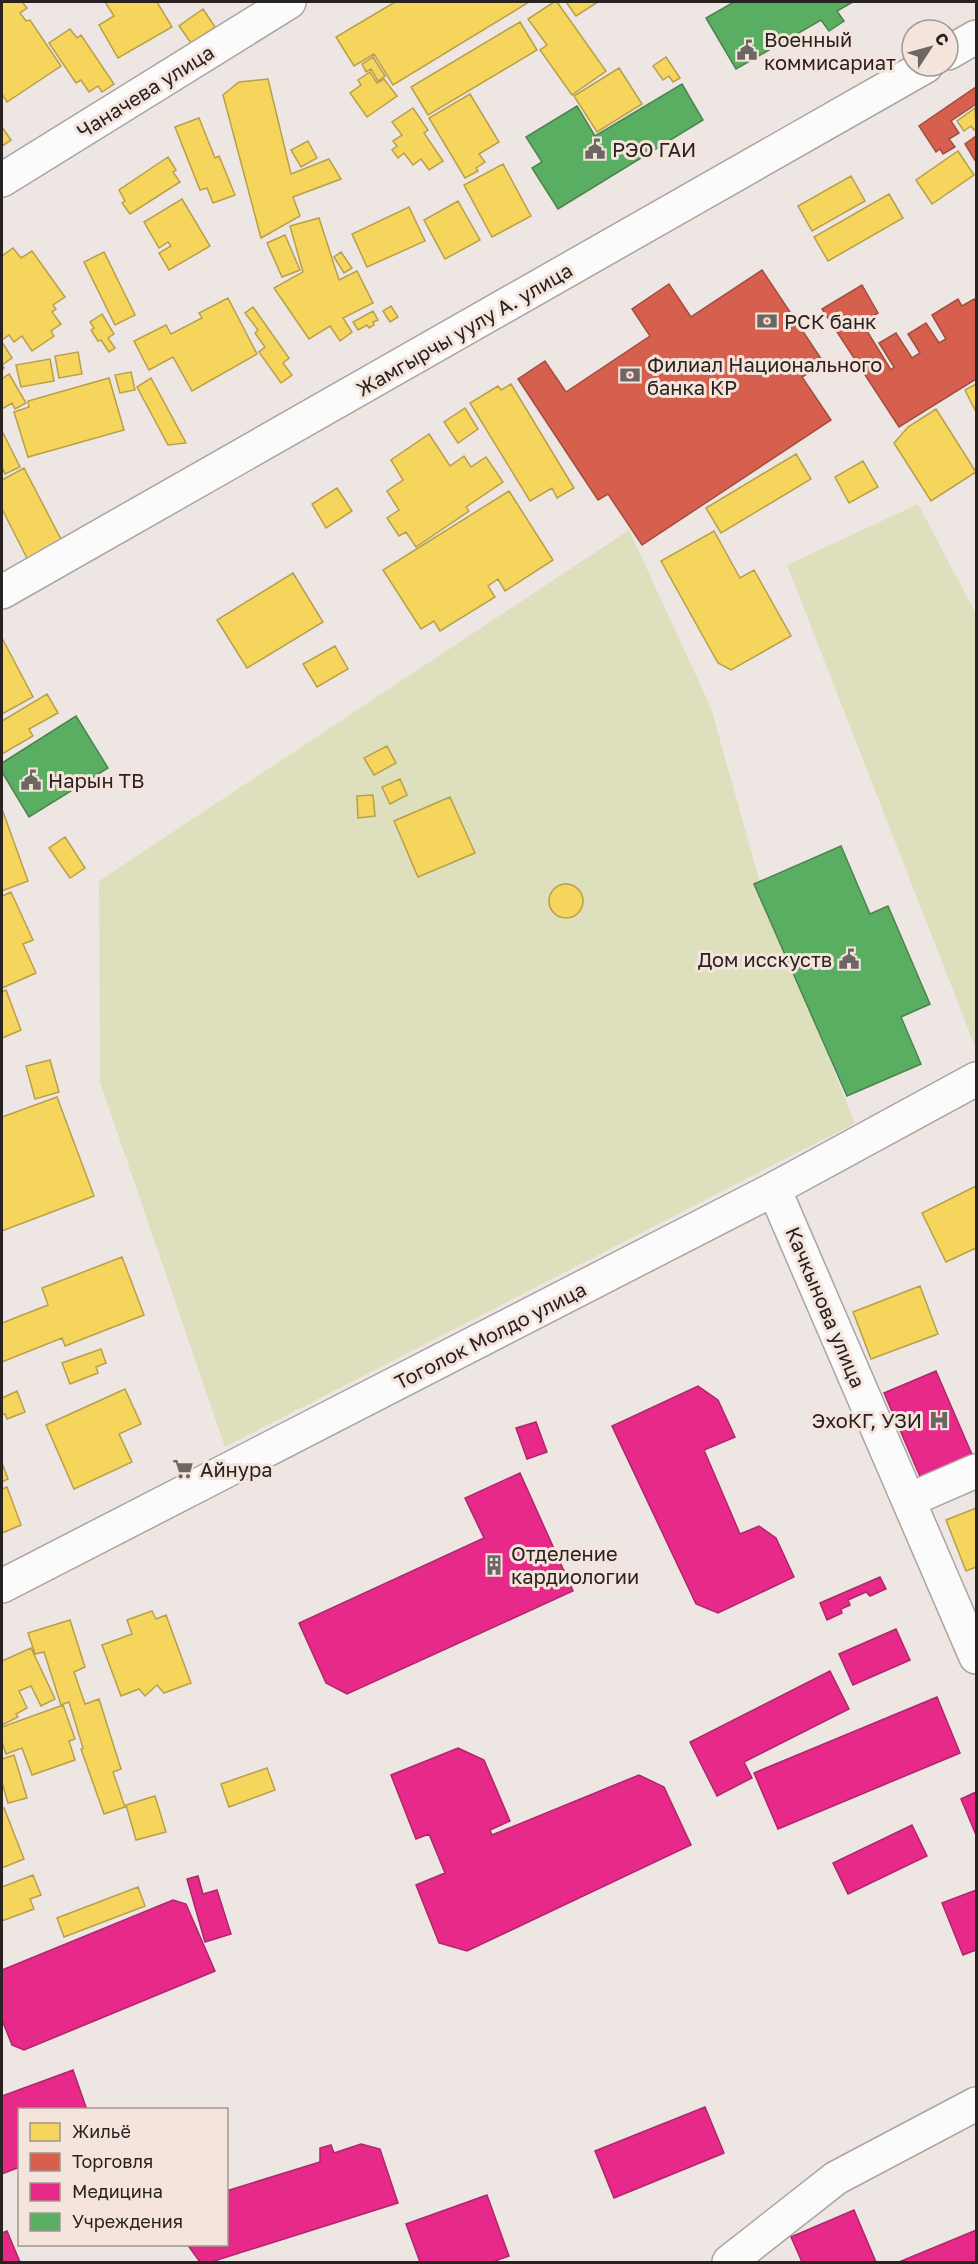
<svg xmlns="http://www.w3.org/2000/svg" width="978" height="2264" font-family="'Golos Text',sans-serif">
	<style>
		.green { fill: #dedfbd }
		.homes { fill: #f6d55c; stroke: #b89f4a; stroke-width: 1.5 }
		.shops { fill: #d6604d; stroke: #a24d40; stroke-width: 1.5 }
		.health { fill: #e7298a; stroke: #ae276a; stroke-width: 1.5 }
		.public { fill: #5aae61; stroke: #4b844e; stroke-width: 1.5 }
		.lines { fill: none; stroke-linecap: round; stroke-linejoin: round }
		.minor-casing { stroke: #aba5a1; stroke-width: 36 }
		.minor { stroke: #fcfbfb; stroke-width: 33 }
		.labels { text-anchor: middle; dominant-baseline: central; stroke-width: 6; stroke-linejoin: round; paint-order: stroke }
		.poi-label { font-size: 20px; fill: #282220; stroke: #f4e4dc; text-anchor: start }
		.street-label { font-size: 20px; fill: #282220; stroke: #f4e4dc }
	</style>
	<rect width="100%" height="100%" fill="#eee6e2"/>
	<path class="green" d="M918,504L976,614V1049L787,565Z
		M629,530L711,708L764,897L855,1123L225,1447L100,1082L99,881Z"/>
	<path class="homes" d="M2,2H22L27,8L20,13L26,21L30,20L61,66L7,102L2,94Z
		M105,2H157L172,27L118,58L99,25L114,16Z
		M395,2H529L393,85L374,54L354,66L336,37Z
		M554,2H557L606,71L572,95L540,50L547,45L528,19Z
		M566,2H598L576,16Z
		M203,9L215,27L191,43L179,26Z
		M520,22L537,50L428,115L411,87Z
		M70,29L77,38L81,35L114,84L102,92L98,86L89,92L81,80L76,83L49,43Z
		M373,57L385,76L378,81L371,69L366,72L362,64Z
		M666,57L680,78L673,82L669,76L663,80L653,66Z
		M619,68L642,104L597,132L574,96Z
		M370,72L377,83L384,79L397,96L367,117L350,93L361,85L358,80Z
		M268,79L291,174L329,159L341,179L293,197L300,216L261,238L223,95L239,82Z
		M470,94L499,142L479,154L485,162L476,168L478,171L465,178L429,118Z
		M413,108L428,130L424,133L443,161L429,170L421,159L413,165L404,153L398,158L392,150L397,146L393,141L402,135L392,122Z
		M975,108L976,128L974,130L971,126L964,131L957,121Z
		M199,118L215,158L219,156L235,195L213,203L207,188L200,190L175,127Z
		M2,127L11,140L2,146Z
		M308,141L317,158L301,167L291,150Z
		M958,151L974,175L932,204L916,180Z
		M168,157L176,170L173,172L180,182L130,214L122,203L125,201L119,190Z
		M503,164L531,216L492,237L464,185Z
		M851,176L865,201L812,231L798,206Z
		M889,194L903,218L828,261L814,237Z
		M182,199L210,246L169,270L159,253L171,246L168,242L159,248L144,222Z
		M458,201L480,240L445,259L424,220Z
		M409,207L425,241L367,267L352,234Z
		M319,218L339,280L357,271L373,303L343,318L352,332L340,341L330,326L309,339L274,288L303,272L290,226Z
		M285,235L300,270L282,277L267,243Z
		M13,248L21,258L32,251L65,297L53,305L56,309L52,312L61,324L51,331L54,336L32,351L22,336L14,342L9,335L2,340V256Z
		M104,252L135,315L115,325L84,262Z
		M341,252L352,268L344,273L334,257Z
		M228,298L257,354L192,391L173,357L149,370L134,341L166,325L171,334L202,318L199,313Z
		M391,306L398,317L390,322L383,311Z
		M253,307L289,358L283,363L292,375L281,383L259,352L265,347L255,333L258,330L245,313Z
		M373,311L378,320L373,322L374,325L369,328L367,325L358,330L353,322Z
		M102,314L114,334L108,338L115,348L109,352L101,340L98,341L91,330L94,328L90,322Z
		M2,342L12,358L2,365L4,368L2,370Z
		M78,352L82,374L59,378L55,356Z
		M50,359L54,381L21,387L16,365Z
		M131,372L135,390L120,393L115,375Z
		M9,374L26,403L15,409L12,403L2,409V379Z
		M109,378L124,430L28,457L14,412L29,407L28,401Z
		M151,378L186,443L168,445L137,387Z
		M511,384L574,488L557,498L552,488L530,501L470,403L498,386L501,390Z
		M976,384V412L965,390Z
		M465,408L478,429L458,443L444,422Z
		M936,409L976,472L931,501L894,443L908,427Z
		M2,431L20,467L5,474L2,467Z
		M429,434L450,466L464,456L471,467L486,457L503,482L466,507L469,511L416,547L406,532L399,536L387,518L399,510L387,491L403,480L391,460Z
		M796,454L811,479L721,533L706,508Z
		M863,461L878,487L849,503L835,477Z
		M24,468L64,545L29,562L2,509V480Z
		M337,488L352,511L326,528L312,504Z
		M509,491L553,560L505,591L498,579L488,586L495,597L440,631L434,621L421,629L383,570Z
		M714,531L740,578L754,570L791,636L731,670L718,663L661,561Z
		M293,573L323,622L247,668L217,620Z
		M2,638L33,697L2,714Z
		M335,646L348,669L317,687L303,664Z
		M47,694L58,713L29,729L33,736L2,754V721Z
		M387,746L396,763L374,775L364,758Z
		M400,779L407,795L390,804L382,787Z
		M373,795L375,816L358,818L357,796Z
		M450,797L475,853L418,877L394,821Z
		M2,809L28,881L2,891Z
		M65,837L85,868L70,878L49,848Z
		M549 901a17 17 0 1 1 34 0a17 17 0 1 1-34 0Z
		M11,892L33,940L23,944L36,973L2,988V896Z
		M6,990L21,1030L2,1038V992Z
		M50,1060L59,1092L35,1099L26,1066Z
		M57,1097L94,1196L2,1231V1117Z
		M976,1186V1248L946,1262L922,1213Z
		M122,1257L144,1315L65,1346L62,1338L2,1362V1323L48,1305L42,1288Z
		M920,1286L938,1334L871,1359L853,1312Z
		M101,1349L106,1363L96,1367L98,1373L70,1384L62,1363Z
		M125,1389L141,1424L119,1434L132,1462L74,1489L46,1425Z
		M17,1391L25,1412L7,1419L5,1414L2,1415V1398Z
		M2,1463L8,1479L2,1482Z
		M7,1487L21,1525L2,1533V1489Z
		M976,1508V1567L966,1571L946,1520Z
		M152,1611L156,1619L166,1615L191,1683L164,1693L157,1685L145,1696L139,1689L121,1696L102,1645L132,1634L127,1620Z
		M70,1620L85,1667L74,1672L85,1704L99,1699L121,1769L113,1772L125,1807L104,1814L81,1749L83,1748L69,1702L61,1705L44,1652L35,1654L28,1633Z
		M31,1648L55,1699L41,1706L31,1686L19,1691L27,1708L16,1714L18,1717L2,1725V1661Z
		M63,1705L75,1739L69,1741L75,1760L32,1775L22,1748L6,1754L2,1742V1727Z
		M14,1755L27,1798L8,1803L2,1783V1759Z
		M267,1768L275,1790L229,1807L221,1784Z
		M155,1796L166,1832L136,1840L126,1805Z
		M2,1808H4L24,1859L2,1868Z
		M33,1875L41,1895L30,1899L34,1909L2,1921V1887Z
		M138,1887L145,1906L64,1937L57,1918Z"/>
	<path class="shops" d="M976,87V104L951,121L959,133L949,139L955,147L943,154L940,149L936,152L919,126Z
		M976,136V162L965,144Z
		M762,270L824,363L802,377L831,420L642,545L608,494L598,500L518,379L545,361L566,392L650,336L632,309L669,284L691,317Z
		M862,285L878,313L862,323L891,370L894,367L879,343L896,333L912,358L920,353L908,334L926,323L939,343L946,339L932,315L958,299L962,306L974,299L976,303V379L899,427L822,309Z"/>
	<path class="health" d="M936,1371L974,1459L922,1481L884,1393Z
		M698,1386L718,1400L735,1437L704,1450L740,1534L759,1526L776,1538L794,1577L718,1613L696,1604L612,1426Z
		M536,1422L547,1452L527,1459L516,1428Z
		M520,1473L573,1591L347,1694L326,1683L299,1623L484,1538L465,1498Z
		M880,1577L886,1589L870,1596L866,1592L848,1600L850,1605L841,1609L842,1613L827,1620L820,1603Z
		M896,1629L910,1660L853,1685L839,1654Z
		M830,1671L849,1709L744,1762L752,1778L717,1796L690,1742Z
		M937,1697L960,1753L778,1829L754,1773Z
		M458,1748L484,1760L510,1821L490,1830L492,1835L639,1775L664,1787L691,1845L467,1951L439,1943L416,1885L445,1873L429,1834L416,1839L391,1775Z
		M976,1792V1835L961,1799Z
		M912,1825L927,1856L848,1894L833,1863Z
		M198,1876L203,1894L217,1890L231,1934L205,1942L187,1879Z
		M976,1890V1950L963,1955L942,1903Z
		M173,1900L186,1904L215,1971L24,2050L12,2045L2,2020V1970Z
		M73,2070L87,2110H20V2167L2,2174V2096Z
		M705,2107L724,2153L614,2198L595,2151Z
		M361,2144L380,2149L398,2203L211,2262H200L187,2244H226V2191L320,2162V2148L331,2145L334,2153Z
		M487,2195L509,2256L492,2262H420L406,2224Z
		M854,2210L876,2262H802L791,2237Z
		M976,2230V2262H899Z
		M7,2231L20,2262H2V2233Z"/>
	<path class="public" d="M734,2H853L837,11L844,21L829,31L821,20L736,69L706,18Z
		M682,84L703,120L558,209L532,168L542,162L526,137L577,106L595,136Z
		M76,716L108,768L29,817L2,772V763Z
		M841,846L870,914L888,906L930,1004L901,1017L921,1064L847,1096L754,884Z"/>
	<g class="lines">
		<g class="minor-casing">
			<path id="minor" d="M948,53L976,37
				M2,180L289,2
				M2,592L926,66
				M774,1189L976,1657
				M909,1500L976,1471
				M2,1586L774,1189L976,1079
				M729,2262L836,2178L976,2104"/>
		</g>
		<use href="#minor" class="minor"/>
	</g>
	<defs>
		<g id="civic-bare" transform="scale(1.62)"><path d="M-.6-6.5H3V-4.5H.6V-3L4-1V1h2V6H-6V1h2V-1L-.6-3ZM-1.2 2.5V6h2.4V2.5Z" fill="#6d6764" stroke="#f4e4dc" stroke-width="2.5" paint-order="stroke"/></g>
		<g id="bank-bare" transform="scale(1.62)"><path d="M-6-4H6V4H-6ZM0-2.3a2.3 2.3 0 1 0 0 4.6a2.3 2.3 0 1 0 0-4.6Z" fill="#6d6764" stroke="#f4e4dc" stroke-width="2.5" paint-order="stroke"/></g>
		<g id="hospital-bare" transform="scale(1.62)"><path d="M-5-5h3v3.5h4V-5h3V5h-3V1.5h-4V5h-3Z" fill="#6d6764" stroke="#f4e4dc" stroke-width="2.5" paint-order="stroke"/></g>
		<g id="supermarket-bare" transform="scale(1.62)"><path d="M-6-5.5h2.5l.6 2H6L4.5 2H-2.5L-4.4-4H-6ZM-1.5 3.2a1.3 1.3 0 1 0 .1 0ZM3 3.2a1.3 1.3 0 1 0 .1 0Z" fill="#6d6764" stroke="#f4e4dc" stroke-width="2.5" paint-order="stroke"/></g>
		<g id="building-bare" transform="scale(1.62)"><path d="M-4-6H4V6H1V3H-1V6H-4ZM-2.5-4.3h1.7v1.8h-1.7ZM.8-4.3h1.7v1.8H.8ZM-2.5-1h1.7V.8h-1.7ZM.8-1h1.7V.8H.8Z" fill="#6d6764" stroke="#f4e4dc" stroke-width="2.5" paint-order="stroke"/></g>
	</defs>
	<g fill-rule="evenodd">
		<use href="#civic-bare" x="747" y="50"/>
		<use href="#civic-bare" x="595" y="149"/>
		<use href="#bank-bare" x="767" y="321"/>
		<use href="#bank-bare" x="630" y="375"/>
		<use href="#civic-bare" x="31" y="780"/>
		<use href="#civic-bare" x="849" y="959"/>
		<use href="#hospital-bare" x="939" y="1420"/>
		<use href="#supermarket-bare" x="183" y="1469"/>
		<use href="#building-bare" x="494" y="1565"/>
	</g>
	<g class="labels">
		<g class="poi-label">
			<text x="764" y="39">Военный<tspan x="764" dy="23">коммисариат</tspan></text>
			<text x="612" y="149">РЭО ГАИ</text>
			<text x="784" y="321">РСК банк</text>
			<text x="647" y="364">Филиал Национального<tspan x="647" dy="23">банка КР</tspan></text>
			<text x="48" y="780">Нарын ТВ</text>
			<text x="832" y="959" text-anchor="end">Дом исскуств</text>
			<text x="922" y="1420" text-anchor="end">ЭхоКГ, УЗИ</text>
			<text x="200" y="1469">Айнура</text>
			<text x="511" y="1553">Отделение<tspan x="511" dy="23">кардиологии</tspan></text>
		</g>
		<g class="street-label">
			<text transform="translate(145 91) rotate(-32)">Чаначева улица</text>
			<text transform="translate(464 329) rotate(-30)">Жамгырчы уулу А. улица</text>
			<text transform="translate(826 1307) rotate(67)">Качкынова улица</text>
			<text transform="translate(490 1335) rotate(-27)">Тоголок Молдо улица</text>
		</g>
	</g>
	<rect width="978" height="2264" fill="none" stroke="#282220" stroke-width="6"/>
	<rect x="18" y="2108" width="210" height="138" fill="#f4e4dc" stroke="#a29691" stroke-width="1.5"/>
	<rect x="30" y="2123" width="30" height="18" fill="#f6d55c" stroke="#a29691" stroke-width="1.5"/>
	<text x="72" y="2138" font-size="18" fill="#282220">Жильё</text>
	<rect x="30" y="2153" width="30" height="18" fill="#d6604d" stroke="#a29691" stroke-width="1.5"/>
	<text x="72" y="2168" font-size="18" fill="#282220">Торговля</text>
	<rect x="30" y="2183" width="30" height="18" fill="#e7298a" stroke="#a29691" stroke-width="1.5"/>
	<text x="72" y="2198" font-size="18" fill="#282220">Медицина</text>
	<rect x="30" y="2213" width="30" height="18" fill="#5aae61" stroke="#a29691" stroke-width="1.5"/>
	<text x="72" y="2228" font-size="18" fill="#282220">Учреждения</text>
	<g transform="translate(930 48) rotate(54)"><circle r="28" fill="#f4e4dc" stroke="#a29691" stroke-width="1.5"/>
	<path d="M0-4.5L10 22L0 15L-10 22Z" fill="#6d6764"/>
	<text y="-9" font-size="16" font-weight="bold" text-anchor="middle" fill="#282220">С</text>
	</g>
</svg>
